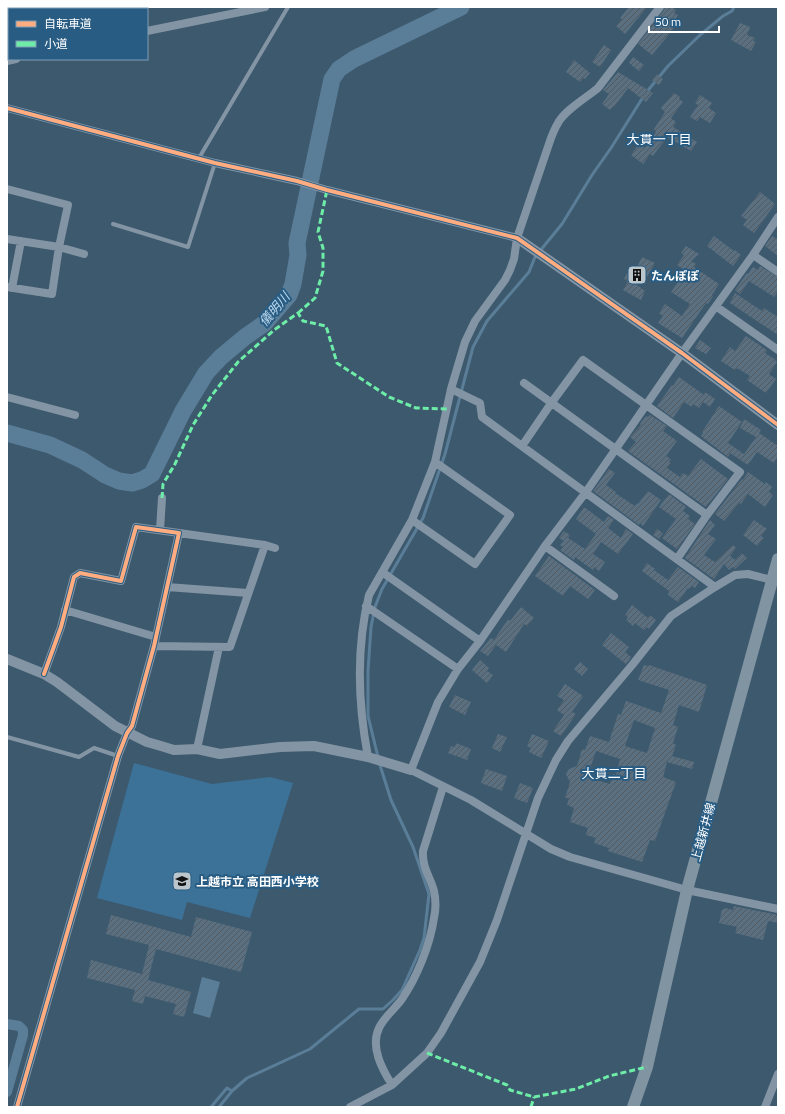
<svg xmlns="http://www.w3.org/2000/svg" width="785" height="1114" font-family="'Titillium Web','Noto Sans JP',sans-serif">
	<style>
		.garden { fill: #3d7298 }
		.water { fill: #5b7e98 }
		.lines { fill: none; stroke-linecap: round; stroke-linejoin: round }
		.stream { stroke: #5b7e98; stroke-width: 3 }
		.canal { stroke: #5b7e98; stroke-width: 10 }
		.river { stroke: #5b7e98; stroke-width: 17 }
		.building { fill: url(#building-hatch); fill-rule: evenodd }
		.service { stroke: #8395a4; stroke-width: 4 }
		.minor { stroke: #8395a4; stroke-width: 8 }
		.tertiary { stroke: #8395a4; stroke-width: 10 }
		.primary { stroke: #8194a2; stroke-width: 12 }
		.quiet { stroke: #6deda7; stroke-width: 3; stroke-dasharray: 6 3; stroke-linecap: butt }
		.cycleway-casing { stroke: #285c83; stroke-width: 6 }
		.cycleway { stroke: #ffac80; stroke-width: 4 }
		.labels { text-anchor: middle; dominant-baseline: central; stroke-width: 4; stroke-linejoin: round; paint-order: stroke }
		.poi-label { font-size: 12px; font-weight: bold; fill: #fff; stroke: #285c83; text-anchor: start }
		.street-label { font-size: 12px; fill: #fff; stroke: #285c83 }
		.neighbourhood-label { font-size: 13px; fill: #fff; stroke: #285c83 }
		.water-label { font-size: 13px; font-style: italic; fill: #bddaee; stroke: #285c83 }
	</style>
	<defs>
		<pattern id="building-hatch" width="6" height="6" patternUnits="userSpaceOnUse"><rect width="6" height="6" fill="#5a7081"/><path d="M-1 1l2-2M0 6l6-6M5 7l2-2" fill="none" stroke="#525a61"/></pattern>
	</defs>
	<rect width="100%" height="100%" fill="#3d596e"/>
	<path class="garden" d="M134,763L212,784L270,777L293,783L250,918L187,902L182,920L97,898Z"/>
	<path class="water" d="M202,977L220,982L210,1018L193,1013Z"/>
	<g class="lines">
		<path class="stream" d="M378,757L368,716V671L371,627L375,607L382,589L423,518L445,454L473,347L487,321L529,272L535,257L562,224L592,175L611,148L645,94L668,66L699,36L723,16L732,11L734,7
			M211,1107L227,1088L232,1091L247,1078L310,1049L359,1009H383L393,1000L402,990L420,950L424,938L429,894L413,847L391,800L379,762
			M219,1107L232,1091"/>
		<path class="canal" d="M7,1024L19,1026L23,1030V1035L7,1092"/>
		<path class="river" d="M7,433L50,445L82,460L105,475L119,481L132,483L142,480L152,474L183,411L206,373L221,357L245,337L265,323L289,295L293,284L298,255L297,243L332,79L339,69L354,59L461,7"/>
	</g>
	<path class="building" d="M629,7H647L625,34L616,26L622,19L620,18Z
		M665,7H672L676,10L674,13L678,15L671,26L674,28L652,55L638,44L664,10Z
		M740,23L750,27L747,35L755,38L753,41L756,42L751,51L731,40Z
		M604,45L611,50L600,67L592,62Z
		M633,57L644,65L639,71L629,63Z
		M574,60L590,73L585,79L583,78L580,82L566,72Z
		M618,72L653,93L646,102L628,88L615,106H614L610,110L602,104L609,94L603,90Z
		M657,74L663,79L659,85L652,80Z
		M674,93L680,97L679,99L683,102L671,118L676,122L673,127L697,142L691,151L667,137L653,156L650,154L643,164L631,155L638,145L641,148L642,146L645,148L656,132L654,129L665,112L661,108Z
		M700,95L712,103L709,108L716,113L710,123L700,117L697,121L690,117L698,105L695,103Z
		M760,192L775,204L754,233L743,225L747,220L741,216Z
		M714,236L734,251L735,250L741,255L733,266L707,246Z
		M772,236L777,239L778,237V256L765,246Z
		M686,246L699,254L691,261L696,264L694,267L719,284L712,295L713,296L708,304L706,303L682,338L658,323L663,316L659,313L665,304L682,316L690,304L671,292L686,271L677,265L684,255L681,253Z
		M642,257L655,263L647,277L643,274L636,284L645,291L641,300L623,290L628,281L624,279L630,268L635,271Z
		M760,266L778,277V291L774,297L749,281L740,294L735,290L747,273L748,274L753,267L758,270Z
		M735,293L762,311L764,308L778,317V335L730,303Z
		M746,336L767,350L765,353L776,360L775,361L777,362L769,374L776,379L766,393L747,380L750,376L737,368L735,370L721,361L730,347L735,351Z
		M700,340L711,348L706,354L695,348Z
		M679,377L704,395L705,392L715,399L710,407L703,402L699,408L693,404L692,407L684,402L673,418L657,406L672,385L673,386Z
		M719,406L742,422L728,443L744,454L756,437L740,428L744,419L761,430L759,433L778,446V456L774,463L757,452L748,465L730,453L728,457L701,436L703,433L702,432Z
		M650,415L667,426L663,431L677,441L666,456L671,459L669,462L671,463L667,468L680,477L683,473L688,476L701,459L728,479L706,507L628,451L636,442L630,437L641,425L640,424L646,416L648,417Z
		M609,469L615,473L606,485L616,492L615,493L635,506L637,503L638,504L648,491L661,500L643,526L640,523L639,525L593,491Z
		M748,472L765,484L766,482L772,487L769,492L773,495L765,507L748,494L741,504L739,503L724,521L715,514L742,479L743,480Z
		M669,494L686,507L683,511L690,516L688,519L695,524L677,549L662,538L676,519L659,507Z
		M584,507L604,522L608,516L614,520L608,528L621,538L626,529L633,534L618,554L601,542L593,554L605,562L599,571L594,567L593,570L575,557L574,560L560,550L563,547L560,545L564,541L559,538L564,531L570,535L568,538L585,549L596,534L576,519Z
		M710,520L715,525L708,534L716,539L704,555L715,562L733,545L736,548L730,556L735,560L742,553L747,558L735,569L733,567L729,570L724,564L714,579L685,558Z
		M754,520L767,529L761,536L764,538L757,546L743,535Z
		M657,529L663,533L659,539L653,535Z
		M549,556L595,590L588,599L570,586L563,596L535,576Z
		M647,563L655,569L654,570L668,580L678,567L699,582L695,588L692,586L689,589L688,588L678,602L668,595L669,591L642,571Z
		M632,605L648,618L650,615L656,620L649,629L647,627L644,630L635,623L633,626L626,620L628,617L625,615Z
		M521,607L534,618L527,626L524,624L506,652L496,645L488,656L480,651L491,638L494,640L508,619L510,621Z
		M611,633L629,647L625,652L631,657L626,664L602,645Z
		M480,660L489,668L487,671L493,675L487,683L472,670Z
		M580,662L588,669L582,676L574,669Z
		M644,665L648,666L649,665L707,685L699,712L679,705L673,725L678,727L673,743L676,745L672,756L694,762L692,769L667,762L663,777L676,782L655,841L650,840L642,862L608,851L609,848L594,843L596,838L586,835L588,828L570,822L574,808L567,805L569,798H565L570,782L566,775L567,772L569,769L577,766L582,749L585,750L590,736L609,742L618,714L621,715L626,701L661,713L669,690L638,680ZM634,720L655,728L647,753L625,746ZM596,751L620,759L616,775L613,774L610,784L593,779L594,777L588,775Z
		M565,684L583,696L572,712L576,714L561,736L553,731L564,715L557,710L564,700L557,696Z
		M455,695L471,702L465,715L449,707Z
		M498,734L507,737L500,752L492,748Z
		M532,734L549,741L541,758L529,752L531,748L527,746Z
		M456,743L471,749L467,760L448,753L451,746L455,747Z
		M486,769L507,776L502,791L481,783Z
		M520,783L533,788L527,803L514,798Z
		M734,906L778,915V923L768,921L763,940L735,933L737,927L719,923L722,909H725V908L733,910Z
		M111,915L191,937L196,917L252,932L241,972L156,949L148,980L191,992L184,1017L173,1014L176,1004L145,996L143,1004L132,1001L135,990L87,978L91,960L142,974L149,945L106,934Z"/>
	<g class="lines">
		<path class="service" d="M199,158L288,7
			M113,224L188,247L215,163
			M7,737L79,757L94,748L118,756"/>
		<path class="minor" d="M35,9L36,7
			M141,9V7
			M147,31L265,7
			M7,61L16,59
			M7,108L215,163L297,181L327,190L517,238
			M7,189L68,205L59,247L52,294L7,287
			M778,217L753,255L682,353L586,492L545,546L480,641L458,669L438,702L411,770L471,800L551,849L570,857L687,890L778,909
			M7,239L59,247L84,254
			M753,255L778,272
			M12,288L21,241
			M717,307L778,350
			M524,383L707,515
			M451,389L480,403L482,417L715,587
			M7,397L75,415
			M522,446L552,402L583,360L740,472L707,515L677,559
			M412,520L475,564L510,515L435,462
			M160,530L162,498
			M265,545L275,548
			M545,546L614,596
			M382,572L480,641
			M167,587L248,593
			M366,606L458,669
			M65,610L156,637
			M154,646L230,647L265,545L179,533
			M197,749L219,647
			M368,757C358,704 356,648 369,595L412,520L435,462L451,389L465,342L475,321L505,280L510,270L514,259L517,238L551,138C553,133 555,128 558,123C565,110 586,98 598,88L660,7
			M392,1085C382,1069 370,1047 379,1028C384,1017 395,1009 402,999C417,977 430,945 434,918C436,909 436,900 434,891C430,876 422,868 423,851L443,787
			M17,1107L118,756L127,733L132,726L154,646L179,533L136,527L121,581L80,573L74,577L61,627L44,674
			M350,1107L392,1085L427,1053L441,1033L480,962L497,920L538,798L556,760L568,741L633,664L671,616L715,587L735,575L748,574L772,580
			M765,1107L778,1074"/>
		<path class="tertiary" d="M517,238L682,353L778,425
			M7,659L44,674L57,682L115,726L147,742L161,746L174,750L197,749L220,754L280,747L314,746L368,757L411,770"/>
		<path class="primary" d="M633,1107L647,1067L687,890L778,559"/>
		<path class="quiet" d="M298,313L315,298L323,271V248L318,232L327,190
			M162,498L163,484L175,464L193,425L212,395L238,362L274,330L298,313L303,321L326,326L337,363L389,397L416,408L447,409
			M427,1053L507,1085L510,1090L534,1097L576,1089L609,1076L647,1067
			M531,1107L534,1097"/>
		<g class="cycleway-casing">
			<path id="cycleway" d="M7,108L215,163L297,181L327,190L517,238L682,353L778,425
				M17,1107L118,756L127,733L132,726L154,646L179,533L136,527L121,581L80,573L74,577L61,627L44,674"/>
		</g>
		<use href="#cycleway" class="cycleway"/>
	</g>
	<defs>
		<g id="building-square" transform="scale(1)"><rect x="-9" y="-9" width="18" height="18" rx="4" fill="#bbc5cc" stroke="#285c83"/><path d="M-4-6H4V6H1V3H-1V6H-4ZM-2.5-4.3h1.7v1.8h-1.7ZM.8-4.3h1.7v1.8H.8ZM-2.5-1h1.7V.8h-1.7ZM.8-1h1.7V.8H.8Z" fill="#111"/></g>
		<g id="school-square" transform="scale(1)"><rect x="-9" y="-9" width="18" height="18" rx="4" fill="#bbc5cc" stroke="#285c83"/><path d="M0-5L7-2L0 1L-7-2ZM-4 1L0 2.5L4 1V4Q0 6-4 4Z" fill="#111"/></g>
	</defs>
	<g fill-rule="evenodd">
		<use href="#building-square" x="637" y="275"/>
		<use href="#school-square" x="182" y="881"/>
	</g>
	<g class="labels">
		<g class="poi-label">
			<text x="651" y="275">たんぽぽ</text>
			<text x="196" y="881">上越市立 高田西小学校</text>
		</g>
		<g class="street-label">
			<text transform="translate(703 832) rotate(-75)">上越新井線</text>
		</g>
		<g class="neighbourhood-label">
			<text x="659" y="139">大貫一丁目</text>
			<text x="614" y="773">大貫二丁目</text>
		</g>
		<g class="water-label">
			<text transform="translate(274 309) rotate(-50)">儀明川</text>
		</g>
	</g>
	<rect width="785" height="1114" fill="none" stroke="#ffffff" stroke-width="16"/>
	<rect x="8" y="8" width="140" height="52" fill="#285c83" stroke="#7e9db5"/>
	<rect x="16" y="21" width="20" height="6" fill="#ffac80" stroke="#7e9db5"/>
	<text x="44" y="28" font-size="12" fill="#ffffff">自転車道</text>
	<rect x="16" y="41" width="20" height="6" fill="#6deda7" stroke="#7e9db5"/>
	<text x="44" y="48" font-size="12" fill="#ffffff">小道</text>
	<path d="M649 26v6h70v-6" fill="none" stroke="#ffffff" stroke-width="2"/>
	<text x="655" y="26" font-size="12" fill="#ffffff" stroke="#285c83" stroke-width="3" paint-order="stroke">50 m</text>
</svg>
